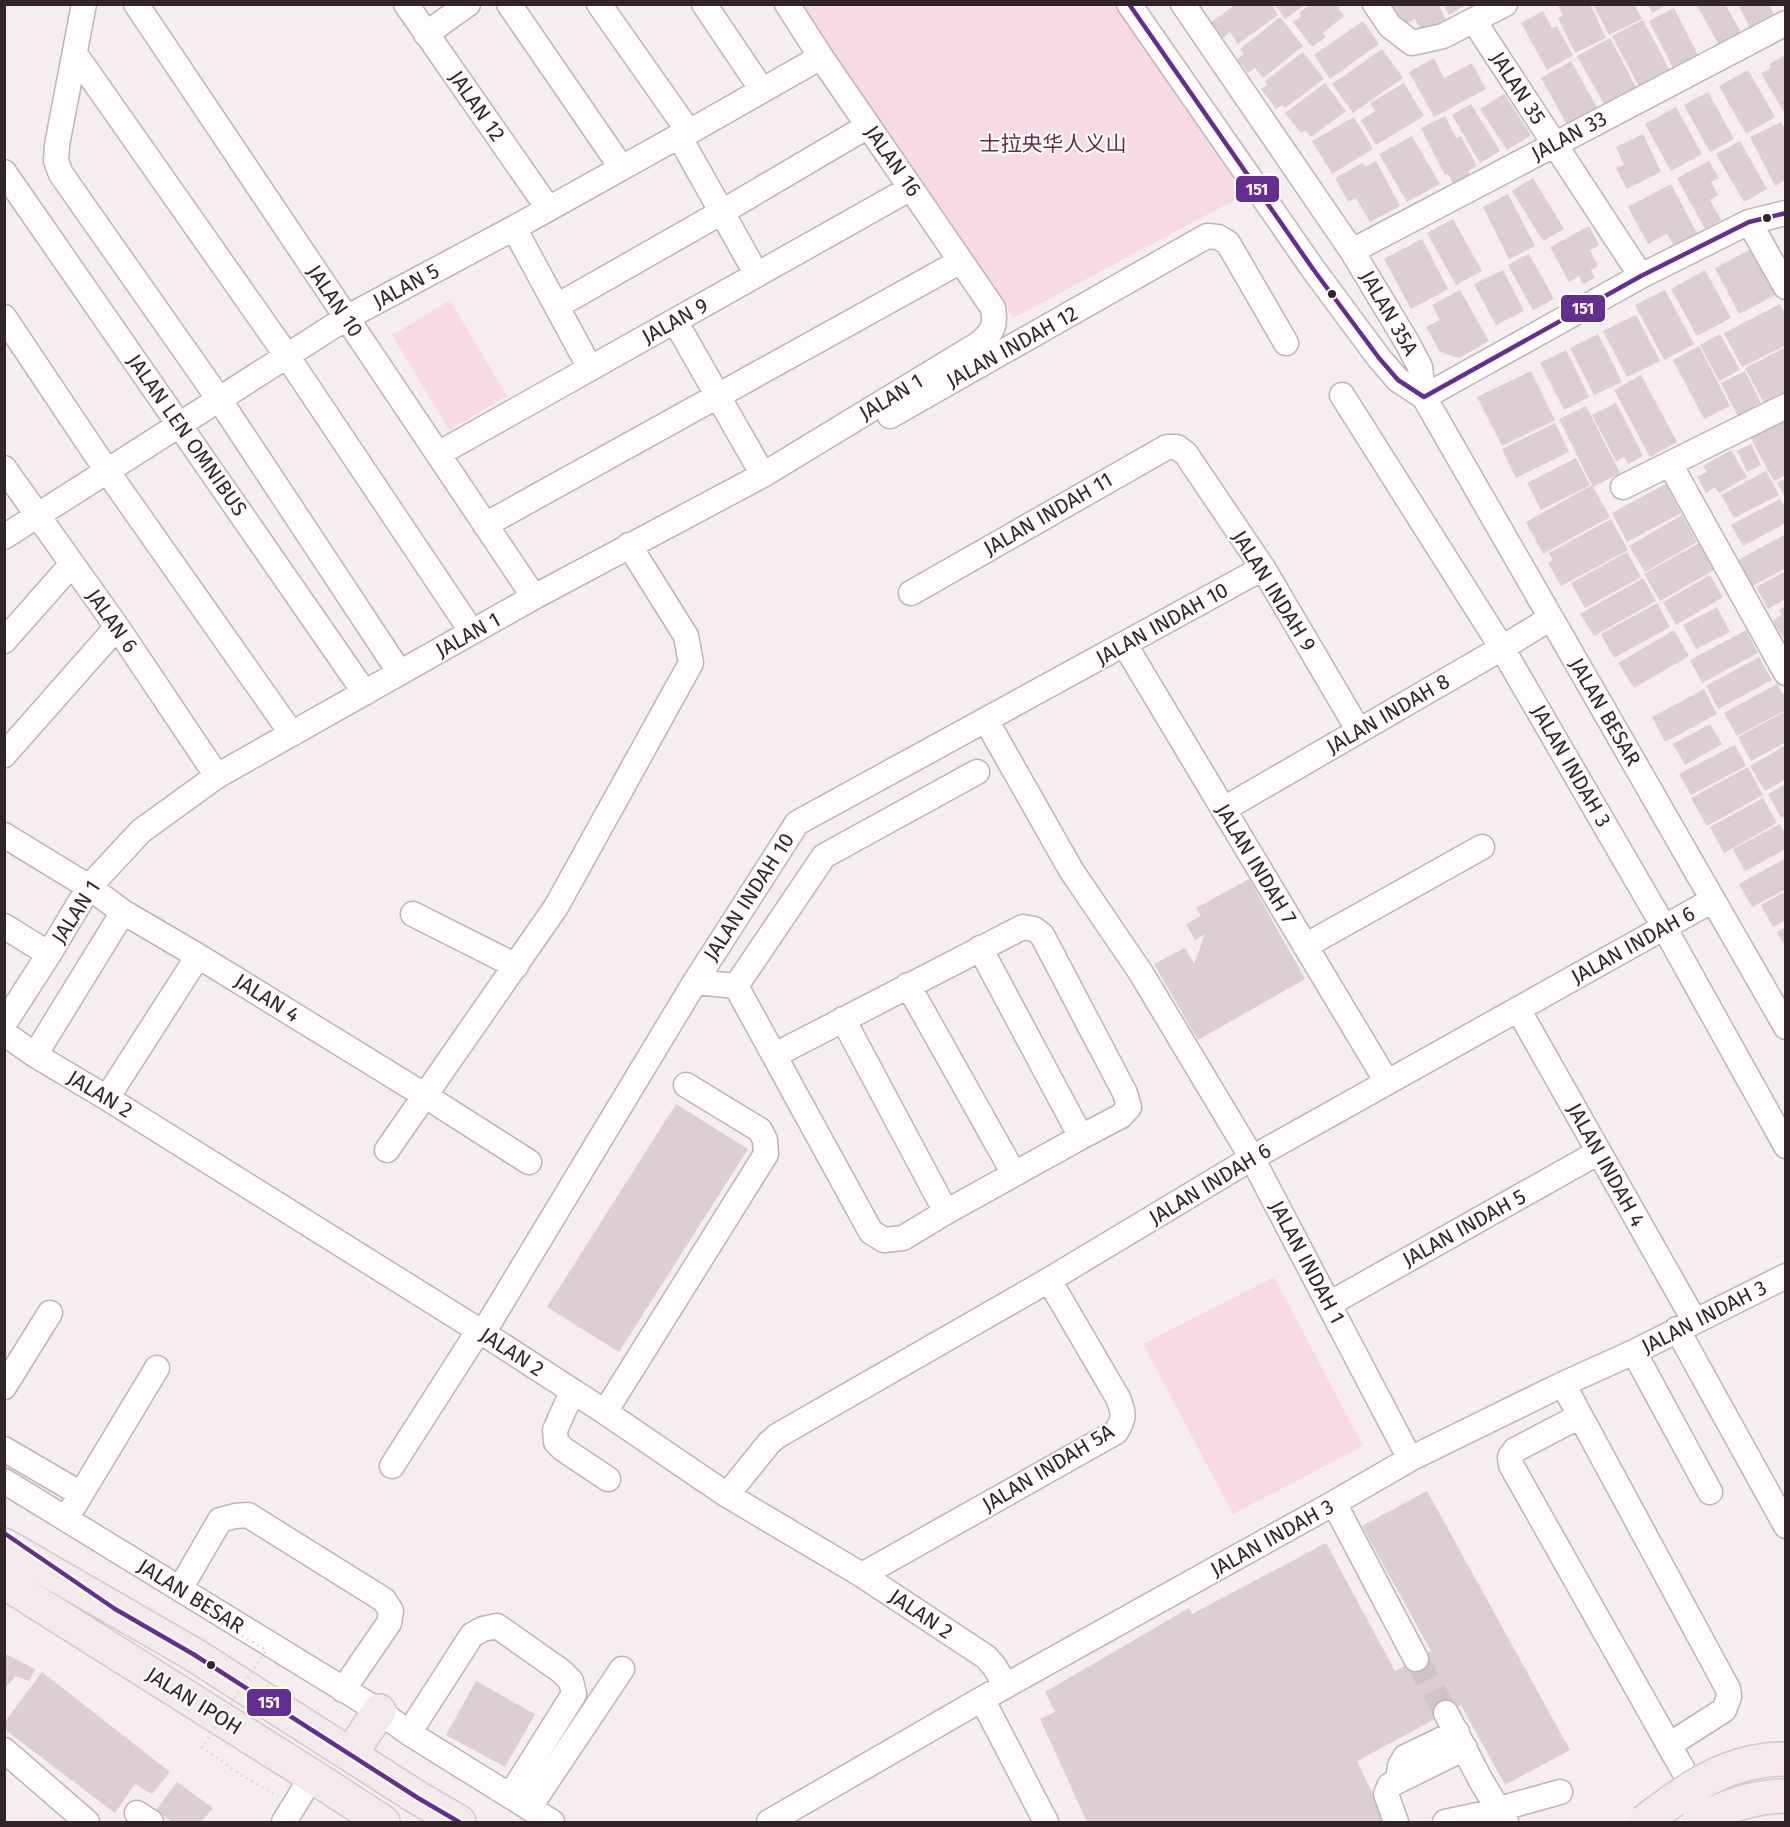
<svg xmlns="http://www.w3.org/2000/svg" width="1790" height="1827" font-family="'Fira Sans','Noto Sans SC',sans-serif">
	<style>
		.green { fill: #f8dae5 }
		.building { fill: #ddced3 }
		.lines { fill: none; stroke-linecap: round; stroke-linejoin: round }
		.minor-tunnel { stroke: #cfc5c8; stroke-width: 24; stroke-dasharray: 24 12; stroke-linecap: butt }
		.minor-casing { stroke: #beb4b8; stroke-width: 27 }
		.highway-casing { stroke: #cfc9cb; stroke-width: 36 }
		.path { stroke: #d9d5d6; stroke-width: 3; stroke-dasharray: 1.5 4.5; stroke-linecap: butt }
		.minor { stroke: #fefcfd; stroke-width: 24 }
		.highway { stroke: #f4eaed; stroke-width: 33 }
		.highway-bridge-casing { stroke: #cfc9cb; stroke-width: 36; stroke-linecap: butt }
		.path-bridge { stroke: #d9d5d6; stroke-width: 3; stroke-dasharray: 1.5 4.5; stroke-linecap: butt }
		.highway-bridge { stroke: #f4eaed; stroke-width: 33 }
		.bus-1-casing { stroke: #fff; stroke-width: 9 }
		.bus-1 { stroke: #662d91; stroke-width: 4.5 }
		.bus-dot { fill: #33242a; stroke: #fff; stroke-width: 2 }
		.labels { text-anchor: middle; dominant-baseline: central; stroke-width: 4.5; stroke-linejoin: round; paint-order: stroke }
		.street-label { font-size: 21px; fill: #33242a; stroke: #fff }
		.park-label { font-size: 21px; fill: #6b2447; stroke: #fff }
		.line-badge { stroke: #fff; stroke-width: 2 }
		.badge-label { font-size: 16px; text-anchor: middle; font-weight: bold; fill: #fff }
	</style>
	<rect width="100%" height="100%" fill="#f6edf0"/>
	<path class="green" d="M798,5H1119L1246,194L1013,318Z
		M450,300L507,396L449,430L392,335Z
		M1274,1277L1363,1446L1233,1514L1143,1344Z"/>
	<path class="building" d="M1236,4H1271L1278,15L1238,44L1230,32L1220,40L1209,24Z
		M1275,4H1306L1285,19Z
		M1311,4L1314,6L1317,4H1343L1338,8L1344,16L1323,33L1326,37L1312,47L1293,22L1301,16L1299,13Z
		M1387,4H1438L1449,25L1425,38L1415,19L1399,27Z
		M1443,4H1467L1449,15Z
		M1557,4H1590L1606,38L1575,53L1558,18L1563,16Z
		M1593,4H1634L1642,19L1609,35Z
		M1648,4H1667L1652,13Z
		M1696,4H1725L1742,34L1720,47Z
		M1738,4H1769L1774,15L1750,28Z
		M1674,8L1698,55L1673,68L1649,21Z
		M1543,11L1552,28L1557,26L1573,55L1547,70L1521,23Z
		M1280,17L1303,46L1263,78L1255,68L1248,73L1237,59L1244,54L1240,49Z
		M1643,20L1674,78L1643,94L1612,36Z
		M1363,21L1379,44L1330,79L1314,55Z
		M1610,38L1637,89L1605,106L1577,56Z
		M1382,49L1403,78L1353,113L1332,84Z
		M1303,52L1324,79L1285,108L1282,105L1276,109L1261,89L1267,85L1265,81Z
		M1784,56L1786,58V116L1761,73L1771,68L1769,64Z
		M1434,58L1444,78L1472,63L1486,89L1434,117L1409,72Z
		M1571,61L1599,111L1569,128L1541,78Z
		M1748,70L1775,117L1746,134L1719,86Z
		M1325,83L1346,111L1311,137L1305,130L1301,133L1285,113Z
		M1404,83L1424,116L1376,145L1361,120L1375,111L1370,103Z
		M1708,92L1734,139L1710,152L1684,105Z
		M1504,94L1531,135L1507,150L1480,109Z
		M1471,104L1500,151L1480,163L1452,115Z
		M1676,107L1702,154L1671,171L1645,124Z
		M1445,116L1456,138L1461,136L1477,166L1468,171L1473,180L1456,188L1448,174L1445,175L1421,128Z
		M1354,117L1373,149L1332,174L1312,141Z
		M1781,122L1786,130V180L1775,186L1750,137Z
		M1643,134L1661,172L1627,189L1616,168L1624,165L1616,147Z
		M1412,136L1440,184L1407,202L1379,154Z
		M1740,141L1767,189L1744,202L1716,154Z
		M1376,161L1400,206L1370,222L1356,198L1348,202L1335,178L1363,163L1365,167Z
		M1709,161L1719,178L1711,182L1718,195L1710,200L1721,220L1705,229L1677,178Z
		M1533,178L1564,229L1543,241L1512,191Z
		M1671,184L1699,237L1676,249L1667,234L1648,244L1628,207Z
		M1508,194L1535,246L1509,259L1483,207Z
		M1453,219L1482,271L1456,285L1427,233Z
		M1589,226L1599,245L1590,250L1598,266L1591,270L1595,278L1583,284L1579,276L1569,282L1550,247Z
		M1422,239L1448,289L1411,309L1384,259Z
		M1753,248L1777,294L1739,314L1715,268Z
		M1529,254L1554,299L1533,310L1508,265Z
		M1503,270L1524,311L1496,325L1474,284Z
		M1705,270L1731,318L1697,336L1671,289Z
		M1460,290L1489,341L1459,358L1440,352L1426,327L1440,320L1432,305Z
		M1665,290L1694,344L1664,360L1635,305Z
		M1780,304L1786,315V345L1742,367L1724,333Z
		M1636,315L1660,361L1627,377L1603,331Z
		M1598,334L1622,382L1594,395L1570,348Z
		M1720,334L1740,370L1719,381L1700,345Z
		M1699,346L1730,406L1704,419L1673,360Z
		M1786,347V392L1764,403L1745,368Z
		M1566,350L1589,397L1564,410L1540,363Z
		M1531,371L1555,420L1502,446L1477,397Z
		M1745,371L1761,403L1754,406L1759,415L1741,423L1721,383Z
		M1641,375L1677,442L1650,457L1614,390Z
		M1616,403L1643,456L1628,464L1624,457L1616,461L1592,415Z
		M1586,406L1620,473L1593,487L1559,419Z
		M1786,419V475L1774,481L1750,437Z
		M1555,423L1569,452L1516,478L1502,449Z
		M1751,444L1761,465L1747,472L1737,451Z
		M1731,450L1747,477L1719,493L1715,487L1706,493L1697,477L1707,472L1703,466Z
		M1576,458L1590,485L1541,510L1527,483Z
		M1766,471L1779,495L1734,518L1721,495Z
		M1786,479V499L1777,483Z
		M1666,484L1681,513L1627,542L1612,513Z
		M1592,485L1610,517L1543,554L1526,522Z
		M1780,499L1786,509V523L1743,546L1731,525Z
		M1682,515L1697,542L1645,572L1629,546Z
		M1611,519L1628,550L1561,586L1548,563L1553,560L1549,553Z
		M1786,534V568L1752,586L1738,560Z
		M1699,543L1714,570L1660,601L1644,574Z
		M1627,552L1641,577L1585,608L1571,583Z
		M1786,571V599L1768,609L1756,587Z
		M1710,575L1723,597L1676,625L1663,602Z
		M1643,578L1656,601L1594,636L1580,614Z
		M1657,603L1670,627L1614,658L1601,634Z
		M1786,606V642L1773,621L1782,615L1779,610Z
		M1717,607L1730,632L1696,649L1683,625Z
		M1674,630L1689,656L1634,688L1618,663Z
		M1746,630L1758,653L1702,683L1690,660Z
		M1759,657L1772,680L1718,709L1706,686Z
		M1777,684L1786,699V710L1737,736L1724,713Z
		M1704,689L1717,714L1665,742L1652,717Z
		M1786,711V742L1751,761L1738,737Z
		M1710,724L1722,744L1685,765L1673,744Z
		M1735,745L1746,766L1691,795L1679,774Z
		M1786,745V779L1765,791L1750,766Z
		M1748,767L1763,795L1707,826L1691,798Z
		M1786,784V816L1781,818L1768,794Z
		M1763,798L1777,823L1724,853L1710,827Z
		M1780,824L1786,835V849L1745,871L1733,849Z
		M1786,858V889L1752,907L1739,884Z
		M1249,879L1305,979L1198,1040L1154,964L1185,948L1194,964L1205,934L1195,940L1186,924L1201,916L1196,908Z
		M1786,891V920L1773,927L1761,905Z
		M1786,927V948L1777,932Z
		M676,1104L748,1149L619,1352L547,1307Z
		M1427,1491L1570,1750L1505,1785L1461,1705L1357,1761L1386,1822H1087L1040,1719L1055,1712L1045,1692L1189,1608L1192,1614L1326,1543L1395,1671L1431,1651L1362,1526Z
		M4,1653L35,1669L29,1681L16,1676L4,1689Z
		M42,1672L170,1772L152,1794L135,1784L115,1813L4,1729V1723Z
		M476,1681L535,1714L505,1767L446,1735Z
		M177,1782L213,1808L201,1822H172L156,1810Z"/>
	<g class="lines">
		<path class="minor-tunnel" d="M1416,1659L1446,1713"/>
		<g class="minor-casing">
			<path id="minor" d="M84,4L57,145L56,161L61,174L219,399L400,673
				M136,4L534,597
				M406,4L548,208
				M509,4L621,167
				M599,4L689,132
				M704,4L762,90
				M1129,4L1313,269L1379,358L1398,380L1424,397
				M1183,4L1352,251L1408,344L1420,367L1424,397L1786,1027
				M1375,4L1390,26L1412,43L1443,36L1505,4
				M1474,21L1641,276
				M426,34L468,4
				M75,54L287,356L472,632
				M679,136L757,275
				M4,172L365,693
				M1749,222L1786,287
				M514,228L590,368
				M1352,251L1786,23
				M557,306L722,212L868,126
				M4,317L107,471L292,734
				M675,321L763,475
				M1342,395L1502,648L1664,927L1786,1146
				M1424,397L1641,276L1749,222L1786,213
				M890,416L1207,236L1218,237L1228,243L1286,343
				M438,454L911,188
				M1670,464L1786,673
				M4,468L117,627L217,776
				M1623,487L1786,406
				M485,525L961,261
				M4,537L346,318L514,228L679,136L689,132L821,57
				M911,593L1167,447H1177L1186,454L1263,568L1359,731
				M4,641L72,564
				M1125,645L1387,1082
				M986,720L1071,870L1141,973L1252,1158L1410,1459
				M4,755L117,627
				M1224,809L1502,648L1551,618
				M4,835L89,887L123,912L198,956L424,1095L529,1162
				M413,914L516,966
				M4,926L49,954
				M1305,946L1482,847
				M980,948L1081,1137
				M695,982L736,986L871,1232L884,1240L903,1238L946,1212L1081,1137L1121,1116L1129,1107L1125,1093L1042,935L1034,929L1023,927L775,1055
				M908,985L1014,1174
				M736,986L824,856L977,772
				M1518,1009L1694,1320
				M843,1019L946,1212
				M4,1024L49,954L89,887L141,831L217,776L534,597L763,475L980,343C993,331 996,326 993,308L821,57L787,4
				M4,1033L35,1055L107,1098L483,1333L605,1412L727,1495L862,1575L986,1657L994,1666L1006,1686
				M35,1055L123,912
				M107,1098L198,956
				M387,1150L556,907L691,663L686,636L629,545
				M1329,1304L1599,1152
				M1677,1329L1786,1526
				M483,1333L695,982L797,823L1263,568
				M1634,1352L1710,1492
				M1563,1384L1728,1689L1729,1697L1724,1710L1669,1745
				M4,1387L50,1313
				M572,1392L555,1430L556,1442L563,1449L608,1479
				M605,1412L766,1154L765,1140L760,1130L686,1085
				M1580,1416L1515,1450L1510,1457L1511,1465L1700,1800
				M4,1449L81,1494
				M392,1466L479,1330
				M4,1481L379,1711L409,1733L552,1822
				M727,1495L769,1443L777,1436L1049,1280L1252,1158L1713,900
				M1334,1503L1416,1659
				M66,1519L157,1368
				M862,1575L1116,1432C1125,1418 1124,1413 1118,1398L1049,1280
				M180,1589L220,1520L235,1516L248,1515L384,1600L391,1611L389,1623L343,1690
				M982,1699L1046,1822
				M1446,1713L1480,1779L1506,1822
				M409,1733L472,1635L483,1629L497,1626L561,1671L571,1681L574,1694L510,1796
				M4,1750L87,1822
				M1398,1780L1400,1766L1405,1757L1457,1732
				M529,1808L622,1669
				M137,1813L151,1822
				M284,1822L312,1776
				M769,1822L982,1699L1334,1503L1410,1459L1563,1384L1634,1352L1786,1276
				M1396,1822L1386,1794L1390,1785L1465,1748
				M1445,1822L1478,1815L1560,1792"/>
		</g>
		<g class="highway-casing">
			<path id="highway" d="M4,1545L193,1654L418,1798L459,1822
				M4,1582L312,1776L383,1822
				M351,1754L379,1711"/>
		</g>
		<path class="path" d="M241,1775L278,1796"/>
		<use href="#minor" class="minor"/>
		<use href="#highway" class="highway"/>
		<g class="highway-bridge-casing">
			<path id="highway-bridge" d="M1644,1822C1688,1788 1728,1759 1786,1759
				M1698,1822C1725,1806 1754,1796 1786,1796"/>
		</g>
		<path class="path-bridge" d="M221,1624L266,1650L202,1747L241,1775"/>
		<use href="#highway-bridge" class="highway-bridge"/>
		<g class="bus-1-casing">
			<path id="bus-1" d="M1129,4L1313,269L1379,358L1398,380L1424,397L1641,276L1749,222L1786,213
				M4,1533L115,1609L193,1654L418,1798L459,1822"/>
		</g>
		<use href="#bus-1" class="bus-1"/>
	</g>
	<g class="bus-dot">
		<circle cx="1767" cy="218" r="5"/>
		<circle cx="1332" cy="294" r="5"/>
		<circle cx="211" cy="1665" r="5"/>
	</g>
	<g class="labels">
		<g class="street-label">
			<text transform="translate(1518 88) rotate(57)">JALAN 35</text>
			<text transform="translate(477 106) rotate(55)">JALAN 12</text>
			<text transform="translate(1569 136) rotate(-28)">JALAN 33</text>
			<text transform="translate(893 161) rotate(55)">JALAN 16</text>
			<text transform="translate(406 286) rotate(-28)">JALAN 5</text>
			<text transform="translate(335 301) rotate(56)">JALAN 10</text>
			<text transform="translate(1389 313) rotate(60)">JALAN 35A</text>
			<text transform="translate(675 321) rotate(-29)">JALAN 9</text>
			<text transform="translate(1012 347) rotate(-29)">JALAN INDAH 12</text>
			<text transform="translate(891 397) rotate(-31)">JALAN 1</text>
			<text transform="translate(187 435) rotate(55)">JALAN LEN OMNIBUS</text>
			<text transform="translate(1048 514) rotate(-30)">JALAN INDAH 11</text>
			<text transform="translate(1274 591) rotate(58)">JALAN INDAH 9</text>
			<text transform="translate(112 621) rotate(55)">JALAN 6</text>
			<text transform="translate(1162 624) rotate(-29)">JALAN INDAH 10</text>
			<text transform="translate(468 635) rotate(-29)">JALAN 1</text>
			<text transform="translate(1605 712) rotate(60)">JALAN BESAR</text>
			<text transform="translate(1388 714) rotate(-30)">JALAN INDAH 8</text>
			<text transform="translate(1571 766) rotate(60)">JALAN INDAH 3</text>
			<text transform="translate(1256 864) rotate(59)">JALAN INDAH 7</text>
			<text transform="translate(749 897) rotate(-57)">JALAN INDAH 10</text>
			<text transform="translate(76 912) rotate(-57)">JALAN 1</text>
			<text transform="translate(1633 945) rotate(-29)">JALAN INDAH 6</text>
			<text transform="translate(267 998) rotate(32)">JALAN 4</text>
			<text transform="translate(100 1094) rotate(31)">JALAN 2</text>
			<text transform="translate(1606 1165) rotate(61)">JALAN INDAH 4</text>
			<text transform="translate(1210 1184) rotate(-31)">JALAN INDAH 6</text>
			<text transform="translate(1464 1228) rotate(-29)">JALAN INDAH 5</text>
			<text transform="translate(1307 1262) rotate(62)">JALAN INDAH 1</text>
			<text transform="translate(1704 1317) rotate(-27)">JALAN INDAH 3</text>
			<text transform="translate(512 1352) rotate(33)">JALAN 2</text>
			<text transform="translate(1048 1468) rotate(-31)">JALAN INDAH 5A</text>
			<text transform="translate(1272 1538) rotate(-29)">JALAN INDAH 3</text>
			<text transform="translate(191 1596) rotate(32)">JALAN BESAR</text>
			<text transform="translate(921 1614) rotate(34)">JALAN 2</text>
			<text transform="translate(194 1701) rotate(32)">JALAN IPOH</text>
		</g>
		<g class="park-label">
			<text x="1053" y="144">士拉央华人义山</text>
		</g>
	</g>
	<g class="line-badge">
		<rect x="1235" y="175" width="45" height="28" rx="6" fill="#662d91"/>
		<rect x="1560" y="294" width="46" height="29" rx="6" fill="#662d91"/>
		<rect x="246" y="1688" width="46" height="29" rx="6" fill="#662d91"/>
	</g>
	<g class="badge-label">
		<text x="1257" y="195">151</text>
		<text x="1583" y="314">151</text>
		<text x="269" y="1708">151</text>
	</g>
	<rect width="1790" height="1827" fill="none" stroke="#33242a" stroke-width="12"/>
</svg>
